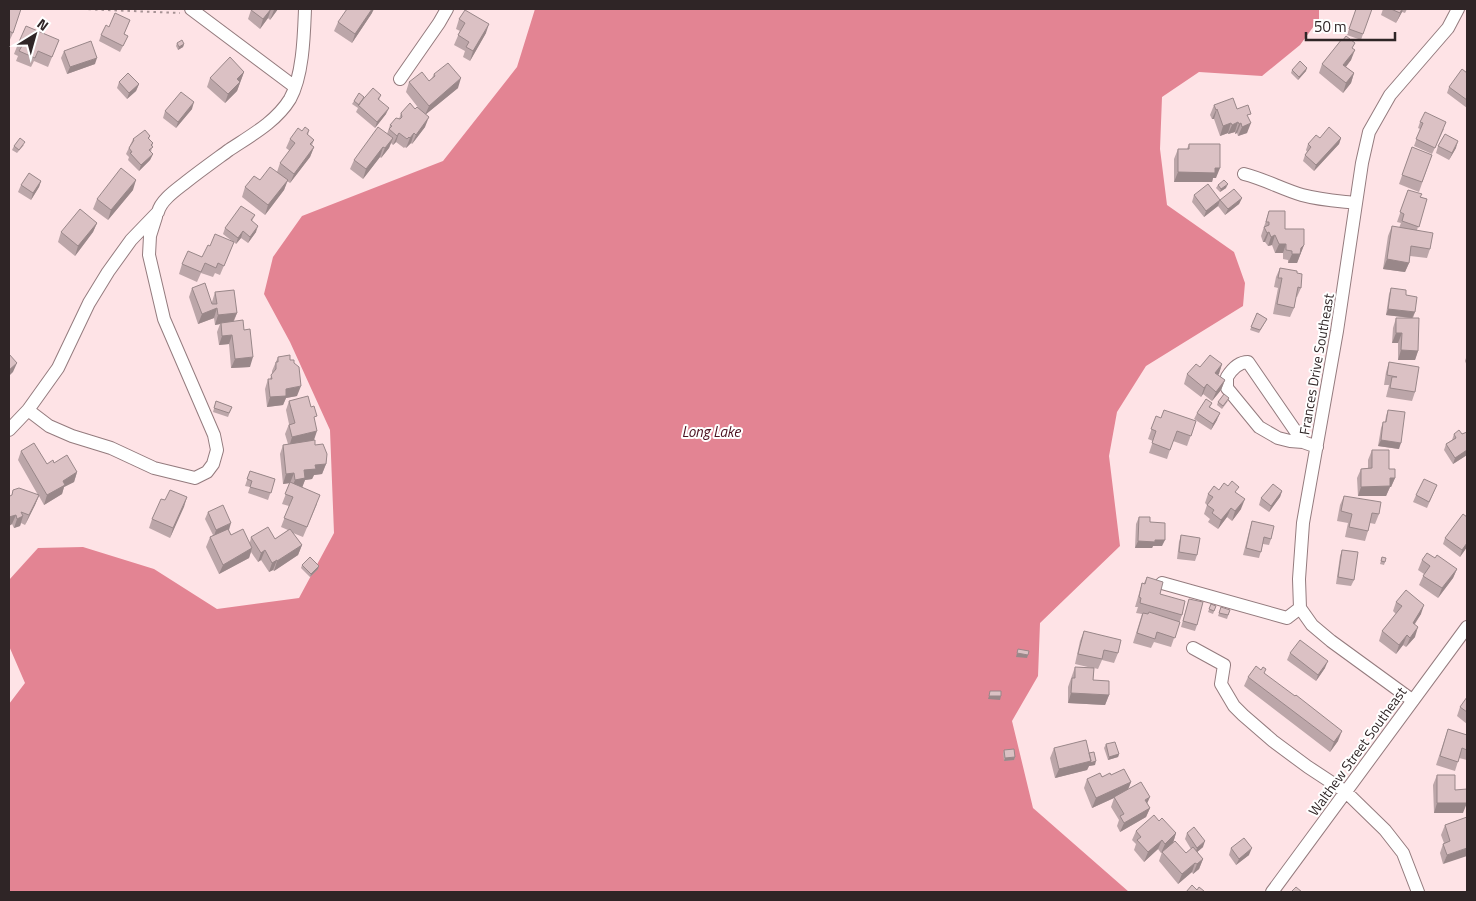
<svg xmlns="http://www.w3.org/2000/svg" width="1476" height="901" font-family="'Titillium Web',sans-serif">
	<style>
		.water { fill: #e38493 }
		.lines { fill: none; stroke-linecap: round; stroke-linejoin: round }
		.minor-casing { stroke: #947b7e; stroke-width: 14 }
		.path { stroke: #a69294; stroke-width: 2; stroke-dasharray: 2.5 4; stroke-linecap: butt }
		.minor { stroke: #fff; stroke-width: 12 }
		.wall { fill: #bca6a9 }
		.shaded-wall { fill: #998789 }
		.building { fill: #dbc1c4; stroke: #998789 }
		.labels { text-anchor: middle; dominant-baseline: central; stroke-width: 4; stroke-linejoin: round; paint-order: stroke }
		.street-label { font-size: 14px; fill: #2f2526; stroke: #fff }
		.water-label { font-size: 15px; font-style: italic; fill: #4b101f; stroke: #fff }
	</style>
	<rect width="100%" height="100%" fill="#fee3e6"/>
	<path class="water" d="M535,9H1319V19L1300,45L1262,76L1199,72L1162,97L1160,149L1167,205L1234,252L1245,283L1243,306L1146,366L1117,412L1109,456L1120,546L1040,623L1038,676L1012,721L1033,808L1129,892H9V704L25,683L9,646V580L38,548L83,547L154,569L217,609L299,598L334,533L330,430L290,342L264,294L273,257L302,216L443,161L517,67Z"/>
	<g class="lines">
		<g class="minor-casing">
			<path id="minor" d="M191,9L295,87
				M400,79L439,23L447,9
				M1244,174C1264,179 1282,189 1302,195C1320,200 1338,201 1356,203
				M28,410L49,426L72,436L111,448L154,468L195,478L207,472L213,464L217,450L214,435L164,319L149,255L150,236L156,217
				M9,430L28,410L58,368L89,303L108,272L131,240L158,212C161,200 176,190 186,182C200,171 214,161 229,150C250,136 276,122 290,99C303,76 304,35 305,9
				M1303,442L1248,362C1238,362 1232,369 1227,377V388L1259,427L1278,438L1290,441L1303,442L1317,447
				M1162,583L1287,618L1300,608
				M1193,648L1224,665L1221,684L1234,706L1243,715L1273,741L1308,767L1346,792L1385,830L1403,853L1418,892
				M1412,700L1331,641L1312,625L1300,608L1299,579L1303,523L1337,331L1362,163L1369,132L1390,95L1448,28L1458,9
				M1272,892L1467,627"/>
		</g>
		<path class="path" d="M82,9L180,13"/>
		<use href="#minor" class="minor"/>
	</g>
	<path class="wall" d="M9,9L13,33L9,42Z
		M278,9L270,20L268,18L260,29L248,19L251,10Z
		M1356,9L1363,34L1361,40L1347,35Z
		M1383,9H1407L1405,13L1402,12L1396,23L1381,15Z
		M372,13L352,43L334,31L338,22Z
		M459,19L486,33L470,61L463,57L465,51L454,45L460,31L456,29Z
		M130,20L124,34L128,36L120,52L99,41L101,35L109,27Z
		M59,40L48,67L34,61L31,67L16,61L18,56L14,54L18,44Z
		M1343,40L1353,49L1351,60L1346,67L1354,73L1351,83L1343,93L1319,73L1322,64Z
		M177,43L184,44L183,47L178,50L176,46Z
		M64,51L95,64L67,74L61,58Z
		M1292,70L1306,71L1298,80L1291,73Z
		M244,72L237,91L225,103L207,87L210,78Z
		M1467,73V108L1447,93L1449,87Z
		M434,74L458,88L426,114L425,127L412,144L411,143L406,148L405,147L404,148L396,142L393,145L391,143L389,148L381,158L380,157L363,179L350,169L354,160L387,134L390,125L399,119L401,113L415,109L420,110L406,92L409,82L429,81L432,78Z
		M119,82L139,84L136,91L127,99L117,88Z
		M381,95L379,100L386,114L375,128L356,112L358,108L352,104L354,101L364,97L363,100Z
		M1214,105L1237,109L1249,120L1247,133L1238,136L1237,133L1235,134V132L1228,134V133L1220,136L1214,119H1212L1210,115Z
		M192,109L176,128L163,118L165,111Z
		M1420,122L1444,129L1432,154L1414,146L1420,129L1418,128Z
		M309,130L308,135L314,140L312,145L314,147L310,157L290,183L287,181L284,190L265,215L242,197L245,187L277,172L280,163L290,151L286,148L290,139L302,131Z
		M150,136L149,139L153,143L151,152L153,154L150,160L139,171L128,160L129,157L126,154L133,139Z
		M1320,138H1341L1339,144L1314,171L1303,161L1305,155L1307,152L1306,150L1308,144Z
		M1189,144L1216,178H1213L1212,182H1174V159L1178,149H1187Z
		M24,145L17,153L12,150L14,146Z
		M1438,146L1456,148L1449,160L1436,153Z
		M1412,147L1432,155L1419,192L1399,184Z
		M41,181L39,187L31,200L18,192L21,185Z
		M1218,185L1226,188L1220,192L1216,188Z
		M133,190L108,220L93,209L97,199Z
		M1408,190L1420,197L1427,199L1417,230L1430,249L1427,258L1410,256L1409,263L1405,272L1383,269L1388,236L1392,226L1399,228L1401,223L1397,222Z
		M1194,195L1220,200L1218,206L1204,217L1192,202Z
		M1242,198L1239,204L1225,215L1218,206L1220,200Z
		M1269,211L1285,229L1304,245L1297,263H1288V260L1283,259V253H1275L1272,245L1268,246L1265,242H1263L1261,236Z
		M255,215L252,221L256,232L248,243L241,238L236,244L234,242L220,275L215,273L213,277L201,273L197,282L179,274L182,264L202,257L210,246L232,241L223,234L225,228Z
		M97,223L93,232L75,256L58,242L61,232Z
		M1280,268L1297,273L1301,288L1297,297H1296L1294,308L1290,317L1273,314L1278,288L1274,287L1276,277Z
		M192,288L212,304V302L215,292L237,313L234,321L250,367L231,368L229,344L219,345L217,332L220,324L215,325L214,318L198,324L189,297Z
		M1391,288L1406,295L1415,312L1413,318L1418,351L1415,360H1398V343H1392L1393,328L1396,318H1410L1386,315L1389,294Z
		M1467,302V314H1466V306Z
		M1257,313L1267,319L1259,333L1250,330Z
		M1467,355V366L1465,361Z
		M278,357L297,396L286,398L283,405L267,407L265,389L268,379H270L272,374V371Z
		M1389,362L1415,392L1412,401L1386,397L1389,385H1384L1386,372Z
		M1222,364L1218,375L1225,380L1221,390L1212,401L1203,394L1201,397L1184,384L1187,374L1200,367Z
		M216,401L232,407L228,417L213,412Z
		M289,401L315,421L314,440L309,441L315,445L326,464L322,474L314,475L312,479L305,480L302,487L317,504L303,537L293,533L302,545L298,555L274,571L273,570L269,572L261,560L258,562L251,552L249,558L219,574L206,547L210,537L213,535L205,519L208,512L229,530L231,535L250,542L251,537L275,539L288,530L281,527L289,506L282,504L290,483L283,484L280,454L283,445L288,444L285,434L289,424L286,410Z
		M1228,401L1222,409L1217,405L1218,402Z
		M1212,403L1210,407L1217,420L1211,430L1194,419L1197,413Z
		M1388,410L1399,449L1378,446L1381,428L1383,422H1385L1386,416Z
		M1161,418L1196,421L1187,446L1173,441L1167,459L1149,453L1153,441L1148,439L1153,425Z
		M1467,432V455L1453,464L1444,450L1446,444L1452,440L1454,434H1462Z
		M1372,450L1389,469L1395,478L1391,487H1390L1386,496H1358L1357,478L1361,469L1368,468V460Z
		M21,451L47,464L54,463L77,472L74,482L64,487L62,494L44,505L39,496L35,505L25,525L21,523L20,526L14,528L12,524L9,526L10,496L38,495L18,460Z
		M250,471L275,479L268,500L248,493L250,487L245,486Z
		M1437,485L1427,508L1413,502L1416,495Z
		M1219,490L1237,493L1241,509L1232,521L1227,517L1218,529L1208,522L1210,519L1204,514L1207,505L1205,503L1208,494Z
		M1282,491L1280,497L1269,512L1259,505L1261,498Z
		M1344,496L1379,514L1375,524L1370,523L1368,531L1365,541L1345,537L1348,523L1337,521L1340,505Z
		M187,497L170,538L149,528L152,519Z
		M1139,517L1150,522L1162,546H1153L1152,548H1135L1136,524Z
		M1467,517V547L1460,557L1443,544L1445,538Z
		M1252,521L1271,539L1269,545L1263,544L1259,558L1243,555L1250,528Z
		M1181,535L1197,555L1195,561L1177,559L1179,542Z
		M1342,550L1354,580L1351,586L1336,584L1340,556Z
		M1382,557L1385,562L1384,565L1380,564Z
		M1435,558L1457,569L1453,578L1438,598L1419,585L1424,574L1418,570L1422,560Z
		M302,565L318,569L310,577L301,568Z
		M1147,577L1160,594L1182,615L1171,647L1154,642L1151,648L1133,643L1142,614L1136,613L1138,607H1135L1142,583H1144Z
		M1189,599L1197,625L1195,631L1181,627Z
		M1396,602L1421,614L1415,624V637L1406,647L1403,645L1396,654L1379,641L1382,631L1396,614L1393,611Z
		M1211,604L1216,606L1213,614L1208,612Z
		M1221,607L1230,610L1227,619L1218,616Z
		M1084,631L1118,653L1114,663L1102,660L1098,669L1094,668L1093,680L1109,695L1105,705L1068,703V687L1075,667L1092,668L1075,664L1080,641Z
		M1290,653L1325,668L1316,681L1287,660Z
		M1265,674L1338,741L1330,752L1244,686L1248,677Z
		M1467,697V724L1457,716L1460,707Z
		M1448,729L1467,735V760L1459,758L1455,771L1436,765Z
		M1106,744L1119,754L1118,757L1108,760L1104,748Z
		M1054,748L1089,753L1095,765L1089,766L1087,770L1055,778L1050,758Z
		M1004,750L1015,757L1014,760L1004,761L1003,754Z
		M1111,775L1131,782L1128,789L1147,804L1150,808L1146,817L1120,832L1117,826L1119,820L1111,807L1114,798L1092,808L1084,788L1087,779Z
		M1437,775L1455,790L1463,813H1434L1433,785Z
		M1467,817L1443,864L1440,853L1443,844L1444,843L1441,835L1445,825Z
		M1159,821L1176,833L1173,843L1186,853L1191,849L1185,839L1187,833L1203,847L1197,852L1203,859L1199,869L1193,874L1192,872L1178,884L1159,861L1162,852L1161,853L1158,849L1144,862L1134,850L1136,844L1132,840L1136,831Z
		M1231,848L1249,855L1236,865L1229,855Z"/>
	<path class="shaded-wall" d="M271,9L268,18L260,29L263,19Z
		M275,9H278L270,20L274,10Z
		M372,9H374L372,13L352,43L355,34Z
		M1402,9H1403L1402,12L1396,23Z
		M489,24L486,33L470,61L473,51Z
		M184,44L183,47L178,50L179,47Z
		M1355,50L1351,60L1340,74L1343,65Z
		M97,58L95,64L67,74L70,67Z
		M1307,68L1306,71L1298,80L1299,77Z
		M244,72L237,91L225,103L228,94L237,79Z
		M1354,73L1351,83L1343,93L1346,83Z
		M461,78L458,88L425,115L429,106Z
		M139,84L136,91L127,99L129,93Z
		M194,102L192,109L176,128L178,122Z
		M389,108L386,114L375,128L377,122Z
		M1217,109L1214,119H1212L1216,110Z
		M429,117L425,127L412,144L416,135Z
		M1238,122L1235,132L1228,134L1232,125Z
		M1231,123L1228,133L1220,136L1223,126Z
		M1241,123L1237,133L1235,134L1239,124Z
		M1251,123L1247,133L1238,136L1242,127Z
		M399,133L396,142L393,145L397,136Z
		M414,133L411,143L406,148L410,138Z
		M393,138L389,148L381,158L385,148Z
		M1341,138L1339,144L1314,171L1316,165Z
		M1458,141L1456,148L1449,160L1452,153Z
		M314,147L310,157L290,183L294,174Z
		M383,147L380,157L363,179L366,169Z
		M153,154L150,160L139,171L141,165Z
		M1215,168H1220L1216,178H1213L1212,182H1174L1178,172Z
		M136,180L133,190L108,220L111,210Z
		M288,180L284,190L265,215L268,205Z
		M41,181L39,187L31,200L33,193Z
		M1228,184L1226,188L1220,192L1221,189Z
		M1242,198L1239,204L1225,215L1228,209Z
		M1220,200L1218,206L1204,217L1206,211Z
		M97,223L93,232L75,256L78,246Z
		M258,226L256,232L248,243L250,237Z
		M243,231L241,238L236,244L238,238Z
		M1269,232L1265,242H1263L1267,233Z
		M1275,235L1272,245L1268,246L1271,237Z
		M1279,244H1286L1283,253H1275Z
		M1304,245L1297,263H1288L1292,254Z
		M1387,259L1409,263L1405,272L1383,269Z
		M217,308L214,318L198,324L202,314Z
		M1388,309L1415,312L1412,318L1386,315Z
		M237,313L233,322L221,323L220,324L215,325L218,315Z
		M1396,333H1402L1398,343H1392Z
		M232,335L229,344L219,345L222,336Z
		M1401,350L1418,351L1415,360H1398Z
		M253,357L250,367L231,368L235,359Z
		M17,363L13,372L9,376V370Z
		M1222,364L1219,374L1212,382L1215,373Z
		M1225,380L1221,390L1212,401L1216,392Z
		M1207,384L1203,394L1201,397L1204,388Z
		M301,386L297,396L286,398L283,405L267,407L270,397L286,389Z
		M1220,413L1217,420L1211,430L1213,424Z
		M317,431L314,440L289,447L292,437Z
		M1381,440L1401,443L1399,449L1378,446Z
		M1467,450V455L1453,464L1455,458Z
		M326,464L322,474L314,475L312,479L305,480L302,488L291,489L295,480L304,470L315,465Z
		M77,472L74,482L64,487L62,494L44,505L47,495L63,481Z
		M294,473L290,483L283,484L286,474Z
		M1390,478H1395L1391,487H1390L1386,496H1358L1361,487Z
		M1282,491L1280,497L1269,512L1271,506Z
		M39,495L35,505L25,525L29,515Z
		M187,497L184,507L170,538L173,528Z
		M1245,499L1241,509L1232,521L1235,511Z
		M1231,508L1227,517L1218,529L1221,520Z
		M16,515L12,524L9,526V517Z
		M23,516L20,526L14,528L17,519Z
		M231,523L229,530L214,536L216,530Z
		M1155,540H1165L1162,546H1153L1152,548H1135L1138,541Z
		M1467,543V547L1460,557L1462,550Z
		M302,545L298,555L274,571L277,561Z
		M252,548L249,558L219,574L223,565Z
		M265,550L261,560L258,562L261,553Z
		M277,560L273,570L269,572L272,563Z
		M319,566L318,569L310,577L311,574Z
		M1457,569L1453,578L1438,598L1442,588Z
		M1424,605L1421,614L1409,632L1413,623Z
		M1418,627L1415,637L1406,647L1410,638Z
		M1407,635L1403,645L1396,654L1399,645Z
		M1017,653L1028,655L1027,658L1016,657Z
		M1328,661L1325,668L1316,681L1318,675Z
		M1071,693L1109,695L1105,705L1068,703Z
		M989,696H1001L1000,700L988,699Z
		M1342,731L1338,741L1330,752L1334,742Z
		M1119,754L1118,757L1108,760L1109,757Z
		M1015,757L1014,760L1004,761L1005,758Z
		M1091,761H1096L1095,765L1089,766L1087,770L1055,778L1059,769Z
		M1131,782L1127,792L1092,808L1096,798Z
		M1150,797L1146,806L1145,800Z
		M1437,803H1467L1463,813H1434Z
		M1150,808L1146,817L1120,832L1124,823Z
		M1176,833L1173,843L1161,853L1165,844Z
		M1162,840L1158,849L1144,862L1148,852Z
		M1205,841L1203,847L1195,854L1197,848Z
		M1252,848L1249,855L1236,865L1239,859Z
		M1467,848V856L1443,864L1447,855Z
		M1203,859L1199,869L1193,874L1197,864Z
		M1195,863L1192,872L1178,884L1182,874Z"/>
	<path class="building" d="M9,9H21L13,33L9,31Z
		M252,9H271L263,19L251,10Z
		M347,9H372L355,34L338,22Z
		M1356,9H1372L1363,34L1349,29Z
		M1391,9H1402L1400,13Z
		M465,10L489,24L473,51L466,47L469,42L458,35L465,23L459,19Z
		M115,13L130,20L124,34L128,36L123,46L101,35L106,25L109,27Z
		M26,26L59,40L52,57L38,51L35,58L19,51L22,46L18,44Z
		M1346,36L1355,43L1352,48L1355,50L1343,65L1354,73L1346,83L1322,64L1342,39L1343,40Z
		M182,40L184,44L179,47L177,43Z
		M91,41L97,58L70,67L64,51Z
		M230,57L244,72L237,79L240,82L228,94L210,78Z
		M1300,61L1307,68L1299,77L1292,70Z
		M448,63L461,78L429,106L409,82L422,72L429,81L435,76L434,74Z
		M1462,69L1467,73V100L1449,87Z
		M128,73L139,84L129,93L119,82Z
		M373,88L381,95L378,99L389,108L377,122L358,105Z
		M181,92L194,102L178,122L165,111Z
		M359,93L364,97L359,105L354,101Z
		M1233,98L1237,109L1248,105L1251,114L1247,115L1251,123L1242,127L1241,123L1239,124L1238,122L1232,125L1231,123L1223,126L1217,109L1216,110L1214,105Z
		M410,103L415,109L417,107L429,117L416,135L414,133L410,138L409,137L407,139L399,133L397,136L389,129L392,126L390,125L396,118L400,119L402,117L401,113Z
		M1425,112L1446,122L1435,148L1416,139L1423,123L1420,122Z
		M305,127L309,130L307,134L314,140L310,144L314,147L294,174L280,163L295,143L290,139L298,128L302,131Z
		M378,127L393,138L385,148L383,147L366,169L354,160Z
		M1329,127L1341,138L1316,165L1305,155L1311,147L1308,144L1316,135L1320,138Z
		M145,130L150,136L148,138L153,143L151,145L153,147L149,150L153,154L141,165L130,153L132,152L129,148L134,140L133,139Z
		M1445,134L1458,141L1452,153L1438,146Z
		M20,138L25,142L19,150L14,146Z
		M1189,144H1220V168H1215V173L1178,172V149H1189Z
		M1412,147L1432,155L1422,182L1402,175Z
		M270,167L288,180L268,205L245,187L254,176L260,180Z
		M121,168L136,180L111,210L97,199Z
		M29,173L41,181L33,193L21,185Z
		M1224,180L1228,184L1221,189L1218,185Z
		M1208,184L1220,200L1206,211L1194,195Z
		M1234,189L1242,198L1228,209L1220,200Z
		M1408,190L1422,194L1420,197L1427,199L1419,227L1402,221L1404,214L1400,212Z
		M241,206L255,215L251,220L258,226L250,237L243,231L238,238L225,228Z
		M80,209L97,223L78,246L61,232Z
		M1269,211H1285V229H1304V245L1301,248L1300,254H1292V251L1286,250V244H1279L1275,235L1271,237L1269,232L1267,233L1264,227L1269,225V222H1266Z
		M1392,226L1433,233L1430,249L1411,246L1409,263L1387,259Z
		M215,234L234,242L224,266L218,263L216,268L205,263L201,272L182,264L188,251L202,257L208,245L210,246Z
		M1280,268L1297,271V273L1302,274L1301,288L1298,287L1294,308L1277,304L1282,278H1278Z
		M205,283L212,304H217L215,292L234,290L237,313L218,315L217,308L202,314L192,288Z
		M1391,288L1406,290V295L1417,297L1415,312L1388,309Z
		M1257,313L1267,319L1260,330L1251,327Z
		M1396,318H1419L1418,351L1401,350L1402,333H1396Z
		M243,320L244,330L250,329L253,357L235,359L232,335L222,336L221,323Z
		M9,354L17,363L9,370Z
		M290,355V360H294V363L299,367L301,386L286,389V396L270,397L268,379H272L271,375L276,369V362H278V357Z
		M1210,355L1222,364L1215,373L1225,380L1216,392L1207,384L1204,388L1187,374L1196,364L1200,367Z
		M1389,362L1419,367L1415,392L1390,388L1392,377H1397L1387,375Z
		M1224,394L1229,398L1223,406L1218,402Z
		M308,396L311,407L314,406L317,416L314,417L317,431L292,437L289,425L295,423L289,401Z
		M1206,399L1212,403L1209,407L1220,413L1213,424L1197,413Z
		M216,401L232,407L229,413L214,408Z
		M1164,410L1196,421L1191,436L1177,431L1170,450L1152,443L1156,431L1151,429L1156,416L1161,418Z
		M1388,410L1405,412L1401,443L1381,440L1383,422H1386Z
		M1459,430L1462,434L1467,432V450L1455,458L1446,444L1456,438L1454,434Z
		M315,440V445L323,444L327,454L326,464L315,465L316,469L304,470L305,478L295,480L294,473L286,474L283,445Z
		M34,443L47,464L53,460L54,463L67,455L77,472L63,481L65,485L47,495L21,451Z
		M1372,450H1389V469H1395V478H1390V486L1361,487V469L1372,468Z
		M250,471L275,479L271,493L250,487L252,481L247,479Z
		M1424,479L1437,485L1429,502L1416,495Z
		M1232,481L1239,487L1235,492L1245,499L1235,511L1231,508L1221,520L1212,513L1214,510L1207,505L1213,497L1208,494L1214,486L1219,490L1224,483L1228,486Z
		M290,482L320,495L307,527L284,518L293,497L285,494Z
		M1273,484L1282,491L1271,506L1261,498Z
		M19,488L39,495L29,515L21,512L23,516L17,519L16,515L9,517V494L10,496L12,495L13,490Z
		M170,490L187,497L173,528L152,519L161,499L165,500Z
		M1344,496L1381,502L1379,514L1372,513L1368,531L1349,527L1352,514L1341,511Z
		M223,505L231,523L216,530L208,512Z
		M1463,514L1467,517V543L1462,550L1445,538Z
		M1139,517H1150V522L1165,523V540H1155V542L1138,541Z
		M1252,521L1274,526L1271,539L1264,537L1261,552L1246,548Z
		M268,527L275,539L290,529L302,545L277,561V560L272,563L265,550L261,553L251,537Z
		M228,529L231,535L243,529L252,548L223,565L210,537Z
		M1181,535L1200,538L1197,555L1179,552Z
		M1342,550L1358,552L1354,580L1338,577Z
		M1427,553L1435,558L1437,555L1457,569L1442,588L1423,576L1430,566L1422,560Z
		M310,557L319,566L311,574L302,565Z
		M1382,557L1386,558L1385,562L1381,561Z
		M1147,577L1163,582L1160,594L1185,601L1182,615L1140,603L1141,598L1139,597L1142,583L1145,584Z
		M1406,590L1424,605L1413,623L1418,627L1410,638L1407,635L1399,645L1382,631L1402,606L1396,602Z
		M1189,599L1203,602L1197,625L1183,621Z
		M1211,604L1216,606L1214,611L1209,609Z
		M1221,607L1230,610L1228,615L1219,613Z
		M1149,612L1180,622L1175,638L1157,632L1155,639L1137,633L1143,613L1148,614Z
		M1084,631L1121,640L1118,653L1104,650L1102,659L1078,654Z
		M1300,640L1328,661L1318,675L1290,653Z
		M1018,649L1029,651L1028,655L1017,653Z
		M1256,666L1261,670L1263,667L1266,669L1264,673L1295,696L1296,695L1342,731L1334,742L1248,677Z
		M1075,667L1094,668L1093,680L1109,681V695L1071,693L1072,678H1075Z
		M990,691H1001V696H989Z
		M1467,697V712L1460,707Z
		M1448,729L1467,735V750L1462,748L1458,762L1440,756Z
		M1086,740L1091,761L1059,769L1054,748Z
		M1115,742L1119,754L1109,757L1106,744Z
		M1014,749L1015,757L1005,758L1004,750Z
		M1094,752L1096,761L1090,763L1091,761L1089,753Z
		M1124,769L1131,782L1096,798L1087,779L1100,773L1102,777L1110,773L1111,775Z
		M1437,775H1455V790L1467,789V803H1437Z
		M1141,782L1150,797L1145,800L1150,808L1124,823L1120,816L1124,814L1114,797Z
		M1154,815L1159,821L1162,818L1176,833L1165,844L1162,840L1148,852L1137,840L1141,837L1136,831Z
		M1467,817V848L1447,855L1443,844L1450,841L1445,825Z
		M1194,827L1205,841L1197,848L1187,833Z
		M1244,838L1252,848L1239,859L1231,848Z
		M1175,841L1186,853L1193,847L1203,859L1197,864L1195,863L1182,874L1162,852Z
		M1192,885L1197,890L1199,887L1204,891V892H1186Z
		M1296,887L1302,892H1291Z"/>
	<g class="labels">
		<g class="street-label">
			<text transform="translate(1316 364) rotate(-80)">Frances Drive Southeast</text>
			<text transform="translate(1357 751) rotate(-54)">Walthew Street Southeast</text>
		</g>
		<g class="water-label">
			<text x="711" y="431">Long Lake</text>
		</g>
	</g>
	<rect width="1476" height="901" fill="none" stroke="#2f2526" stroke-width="20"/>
	<g transform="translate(35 35) rotate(37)" stroke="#ffffff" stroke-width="4" paint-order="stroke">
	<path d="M0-4L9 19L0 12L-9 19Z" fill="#2f2526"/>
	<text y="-8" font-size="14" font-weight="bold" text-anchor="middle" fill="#2f2526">N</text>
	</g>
	<path d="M1306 32v8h89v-8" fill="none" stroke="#2f2526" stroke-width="2.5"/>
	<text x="1314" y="32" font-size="15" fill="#2f2526" stroke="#ffffff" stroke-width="4" paint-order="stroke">50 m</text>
</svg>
